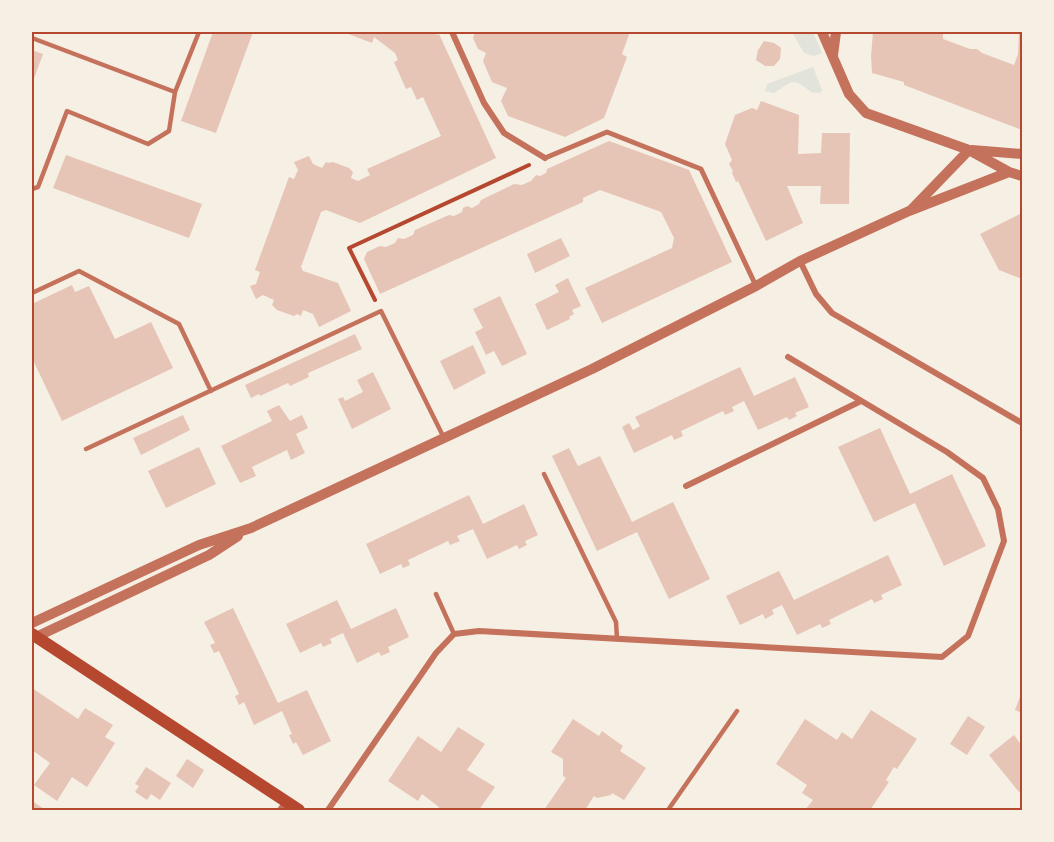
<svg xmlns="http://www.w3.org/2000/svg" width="1054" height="842" font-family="'Crimson Pro',serif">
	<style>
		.green { fill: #e2e4dc }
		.building { fill: #e6c5b7 }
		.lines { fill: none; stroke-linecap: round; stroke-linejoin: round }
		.path { stroke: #b5482f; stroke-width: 4 }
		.service { stroke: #c5725c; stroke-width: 4.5 }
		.pedestrian { stroke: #c5725c; stroke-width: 5 }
		.minor { stroke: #c5725c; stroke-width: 6 }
		.tertiary { stroke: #c5725c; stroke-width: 10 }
		.secondary { stroke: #b5482f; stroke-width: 12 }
		.neatline { fill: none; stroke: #b5482f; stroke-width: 2 }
	</style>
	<rect width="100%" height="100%" fill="#f6efe4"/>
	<path class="green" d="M792,32H813L822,53L814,56L804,53Z
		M813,67L822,90L820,93L811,92C792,77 794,80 774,93L765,91L767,84Z"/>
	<path class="building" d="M213,32H253L216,133L181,121Z
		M343,32H435L437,35L439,34L496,158L360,223L326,210L321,212L301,267L303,271L338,283L351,311L319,327L313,314L303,310L301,316L297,314L294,316L277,310L272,305L274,300L263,295L256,299L250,286L256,284L260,272L255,270L289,177L294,179L298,170L294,162L309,156L313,164L322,168L326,162L329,163L333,162L349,168L353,172L351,178L358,181L370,175L367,169L441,136L423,97L417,100L411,87L406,89L394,62L398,60L395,53L374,37L372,43Z
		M475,32H630L622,54L627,57L604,118L565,137L508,116L501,101L507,88L492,82L483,61L486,53L478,49L473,38Z
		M873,32H943V39L970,49H977L982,53L1014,65L1018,54L1019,32H1022V130L904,85V82L872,73L871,56Z
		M764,41L774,43L781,48L780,59L774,66H765L756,60L758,50Z
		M32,50L43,54L32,84Z
		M761,101L799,115L798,154L821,153L822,133H850L849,204H820L821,186H787L803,223L766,241L738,181L736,182L732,173L733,171L729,164L732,160L725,144L735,115L752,108L757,110Z
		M609,141L689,170L732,262L602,323L585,288L672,248L674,238L661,212L600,190L583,198V202L380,294L364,259L367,252L380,246L386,247L395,243L398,238L404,239L413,235L415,230L449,215L454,216L462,212L463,208L467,206L472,208L479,204L481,200L514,184L522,185L531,181L536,175L540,176L546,173L547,169Z
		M66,155L202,204L189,238L53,188Z
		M1020,214L1022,215V279L999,270L980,234Z
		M561,238L570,256L535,273L527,254Z
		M568,278L581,306L572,310L574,314L569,317L570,319L547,330L535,304L559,292L555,285Z
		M72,285L75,292L89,286L115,339L151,322L173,368L62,421L32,358V304Z
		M500,296L527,354L502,366L494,351L486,355L475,332L483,328L473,309Z
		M355,334L362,349L308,373L309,377L290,386L288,383L260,396L259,394L251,398L245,385Z
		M473,345L486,373L454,390L440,361Z
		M740,367L754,396L795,377L809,407L795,413L797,416L789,420L787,417L758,430L744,401L732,407L734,411L725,415L723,411L681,431L683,436L674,440L672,435L634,453L622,427L629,423L633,430L640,426L635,417Z
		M373,372L391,409L352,429L338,399L343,397L345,401L363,392L357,380Z
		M279,405L290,421L302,415L308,428L296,434L305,453L291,460L287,450L252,467L256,476L240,483L221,446L272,421L267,411Z
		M183,415L190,430L141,455L133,438Z
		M880,428L910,494L952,474L986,546L944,566L915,503L874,522L838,447Z
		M199,447L216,484L166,508L148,471Z
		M569,448L578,466L600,456L632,522L673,502L710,579L669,599L637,532L597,551L552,456Z
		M469,495L483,524L524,504L538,535L525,541L527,545L519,549L517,545L487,559L473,529L457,536L460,541L450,545L448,541L408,560L410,565L403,568L401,564L380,574L366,544Z
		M888,555L902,585L881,595L883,599L874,603L872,599L829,620L831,624L822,628L820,624L797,635L782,605L772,610L774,614L765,619L763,614L740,625L726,596L779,571L794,600Z
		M337,600L351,629L396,608L409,637L388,647L390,652L381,656L379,652L357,663L343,633L330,639L332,643L323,647L321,643L300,653L286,624Z
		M233,608L278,703L307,690L331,741L303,755L296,742L293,744L289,735L292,734L282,711L254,725L244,702L239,705L235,696L239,694L219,651L214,653L210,645L215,643L204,622Z
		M32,688L78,719L85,708L113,725L105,737L115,743L87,787L72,777L57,801L34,785L50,763L32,750Z
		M1022,691V713L1015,710Z
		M871,710L917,739L897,769L894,767L886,780L889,782L870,810H805L813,800L802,793L807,785L776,764L805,719L837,740L842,732L852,739Z
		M968,716L985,727L967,755L950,744Z
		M573,719L599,736L602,731L623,746L620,751L646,768L624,800L612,793L611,795L597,798L594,796L585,810H544L566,778L563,776V759L551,752Z
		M458,727L485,744L467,770L495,787L479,810H437L439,807L422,794L418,801L388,781L418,736L441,752Z
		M1014,735L1022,746V790L1019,792L989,755Z
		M187,759L204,770L193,788L176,776Z
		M146,767L171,783L160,800L151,794L147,800L135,792L139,786L135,784Z
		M32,801L46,810H32Z"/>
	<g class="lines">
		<path class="path" d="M375,300L349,248L529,165"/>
		<path class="service" d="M32,38L175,92
			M32,189L38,187L67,111L148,144L169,131L175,92L199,32
			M32,293L79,271L179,324L211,391
			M86,449L381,311L444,438
			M544,474L616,622L617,639
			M436,594L454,634
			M668,810L737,711"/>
		<path class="pedestrian" d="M545,158L607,132L701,169L756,286"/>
		<path class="minor" d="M452,32L484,103L504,133L545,158
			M800,261L816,294L832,313L1022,423
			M686,486L861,401
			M280,810L285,803
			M328,810L436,653L454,634L479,631L942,657L968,636L1004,541L998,509L983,478L947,452L788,357"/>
		<path class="tertiary" d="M822,32L849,94L866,113L969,150L1009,172L1022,176
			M833,55L836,32
			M972,150L1022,154
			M912,209L969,150
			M32,623L199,545L251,528L592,369L756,286L800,261L909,211L1009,172
			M36,637L209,555L238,536"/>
		<path class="secondary" d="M32,634L299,810"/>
	</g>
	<rect width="1054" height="842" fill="none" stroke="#f6efe4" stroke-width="66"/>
	<rect x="33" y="33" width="988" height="776" class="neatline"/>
</svg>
